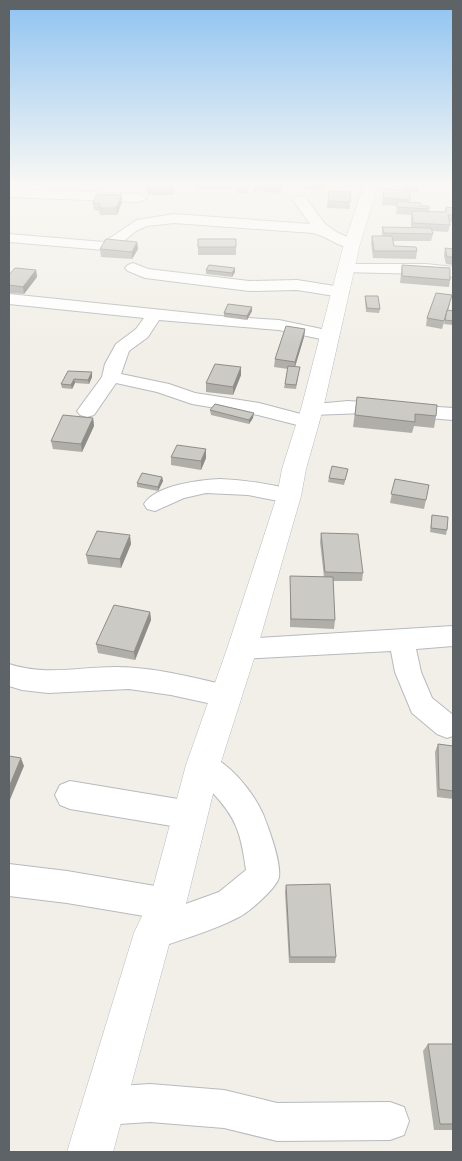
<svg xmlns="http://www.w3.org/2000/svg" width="462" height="1161" font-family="Roboto,sans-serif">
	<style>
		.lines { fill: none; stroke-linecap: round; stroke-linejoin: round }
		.street-casing { stroke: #b7babe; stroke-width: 2 }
		.secondary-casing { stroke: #b8bcc1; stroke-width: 1 }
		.street { fill: #fff; fill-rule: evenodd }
		.secondary { fill: #fff; fill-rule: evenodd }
		.wall { fill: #afaea9 }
		.shaded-wall { fill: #8f8d89 }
		.building { fill: #cccac4; stroke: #8f8d89 }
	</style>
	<rect width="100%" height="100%" fill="#f1efe7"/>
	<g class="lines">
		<g class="street-casing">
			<path id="street" d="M9,189L140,194L147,198L140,202L9,197Z
				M300,196L305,197L325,224L338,233L357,241L359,244L357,247C342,251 328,236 313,233L174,223L147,226L136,231L119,245L104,250L9,242V234L104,242L137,220L174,214L310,224L293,200Z
				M133,263L148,269L249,281L297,280L341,287L347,289L349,292L347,295L341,297L297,290L249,291L145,278L128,271L125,268L128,265Z
				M346,264H426L453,267V277L426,274L341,272L338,269L341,266Z
				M9,294L230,317L279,320L336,332L339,336L336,340L330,341L279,330L159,320L148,337L129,351L121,374L169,384L195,393L259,403L316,418L319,422L316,426L309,428L258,415L192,404L157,392L116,383L94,415L87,417L80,415L77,411L102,377L105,364L116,344L136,329L144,318L9,304Z
				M348,401L453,408V420L365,413L312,415L305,413L302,409L305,405Z
				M220,479C246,480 271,484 297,491L300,496L297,501L289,503L248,495L206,493L184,498L155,511L147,509L144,504C156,485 199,480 220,479Z
				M453,626V646L416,649L421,672L432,698L453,715V736L447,738L437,734L412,713L395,672L391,651L242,659L233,656L229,649L233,642L242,639Z
				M9,664C45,676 79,667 116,667C153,667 190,677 226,685L236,688L239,696L236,704L226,707L171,695L129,689L48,693L22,690L9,686Z
				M203,752C229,762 252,790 263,814C269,829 281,862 279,877C277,888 249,912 239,917C213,931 181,939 153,950L141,945L136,933L141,921L150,917L67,903L9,896V864L67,871L167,888L179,892L183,905L219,892L246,870C241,834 237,818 211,791C203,782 194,776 189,765L193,756Z
				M70,781L190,801L201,805L205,815L201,825L190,829L70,809L60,805L55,795L60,785Z
				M150,1084L224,1090L277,1103L390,1102L404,1107L409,1121L404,1135L390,1140L277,1141L224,1128L150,1122L103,1125L90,1119L84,1106L90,1093L103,1087Z"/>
		</g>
		<g class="secondary-casing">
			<path id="secondary" d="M364,185H378L360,244L323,409L306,469L301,496L257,649L220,765L186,904L171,937L113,1152H67L134,933L150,899L186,765L227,649L277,496L282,469L301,409L344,244Z"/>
		</g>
		<use href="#street" class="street"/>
		<use href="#secondary" class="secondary"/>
	</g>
	<path class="wall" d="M111,185H131V186H112Z
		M197,185H232L231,190L197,189Z
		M236,185H247V194L236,193Z
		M253,185H283L279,193L253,191Z
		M304,185H325L322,191L304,189Z
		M405,185H419L418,192L410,191L409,202L421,206H429V211L445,212L446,207L453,208V222H449L450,225L448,232L432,231L433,234L431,241H393L394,246L417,251L416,259L373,258L371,243L372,236H382V227H411V215L396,214L397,206L382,205L384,189L405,190Z
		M147,188H175L174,195H147Z
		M329,191L350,202V209L327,208Z
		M122,202L117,215H100L99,211L94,210L93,203Z
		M198,239H236V255H198Z
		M137,242L138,249L132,259L101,257L100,249Z
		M445,248L453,249V265L446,264L444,256Z
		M402,265L450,280L449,287L400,283Z
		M36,270L37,277L24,294L9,293V275Z
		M206,270L235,272L232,277L206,274Z
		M365,296L380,309L379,313L366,312L365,300Z
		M450,303L448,311H453V325L444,324L445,319L442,329L426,326L427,318Z
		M252,307V311L247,320L224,317V313Z
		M305,329L304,337L295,367L299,372L296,389L284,388L288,369L274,367L275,359Z
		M241,367V375L233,395L206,392V383Z
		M92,372V377L89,384L75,383L72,389L62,388L61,384Z
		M357,397L436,416L434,428L414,426L412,433L353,427Z
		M210,410L253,418L249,424L211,415Z
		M93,418L94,426L82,452L53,449L51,441Z
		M171,457L206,458L201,470L171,465Z
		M347,473L344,485L328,482L329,478Z
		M162,477L163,481L158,491L137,487V483Z
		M395,479L426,500L424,509L390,503Z
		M432,515L447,530L446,535L430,532Z
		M321,533L363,573L362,581H333L335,620L334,629L290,627V576L324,577L320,542Z
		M131,544L121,568L88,564L86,555Z
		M150,612L151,620L135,660L98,653L96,644Z
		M438,744L453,746V799L437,797L435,752Z
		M286,885L336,957L335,963H289L285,892Z
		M428,1044H453V1130H434L423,1051Z"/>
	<path class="shaded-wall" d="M280,185H283L279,193L280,186Z
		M122,195V202L117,215L116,208Z
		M137,242L138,249L132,259V252Z
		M235,268V272L232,277V273Z
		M36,270L37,277L24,294L23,287Z
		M252,307V311L247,320V316Z
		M305,329L304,337L294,370L295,362Z
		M241,367V375L233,395V387Z
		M92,372V377L89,384L88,380Z
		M74,379L75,383L72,389L71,385Z
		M254,413L253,418L249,424V420Z
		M93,418L94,426L82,452L81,444Z
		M206,449V458L201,470V461Z
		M162,477L163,481L158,491V487Z
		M130,535L131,544L121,568L120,559Z
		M150,612L151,620L135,660L134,652Z
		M21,758L24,766L9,802V787Z"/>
	<path class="building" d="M148,185H175L174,188H147Z
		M236,185H247V190H236Z
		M260,185H280V186Z
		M304,185H323L322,187Z
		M384,189L410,191V200L383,198Z
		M329,191L351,192L350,202L328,201Z
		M97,194L122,195L116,208H99L100,204L93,203Z
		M397,201L421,203V206H429V209L397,207Z
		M446,207L453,208V215H448L450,225L413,223L412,211L446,212Z
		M382,227L431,228L433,234L384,233Z
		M372,236H392L394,246L416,247L417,251H374Z
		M106,239L137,242L132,252L100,249Z
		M198,239H236V247H198Z
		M445,248L453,249V257H447Z
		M209,265L235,268L232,273L206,270Z
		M402,265L450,268V280L402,276Z
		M15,268L36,270L23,287L9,285V275Z
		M436,293L452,295L444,321L427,318Z
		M365,296H378L380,309L367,308Z
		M228,304L252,307L247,316L224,313Z
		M447,310L453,311V321L445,320Z
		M286,326L305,329L295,362L275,359Z
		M215,364L241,367L233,387L206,383Z
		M288,366L300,367L296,385L285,384Z
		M68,371L92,372L88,380L74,379L71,385L61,384Z
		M357,397L437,405L436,416L415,414V422L355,415Z
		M215,404L254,413L249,420L210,410Z
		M63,415L93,418L81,444L51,441Z
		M177,445L206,449L201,461L171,457Z
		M332,466L348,469L345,480L329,478Z
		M142,473L162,477L158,487L137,483Z
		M395,479L429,485L426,500L391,494Z
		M432,515L448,517L447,530L431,528Z
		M97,531L130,535L120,559L86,555Z
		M321,533L358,534L363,573L325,572Z
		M290,576L333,577L335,620L291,619Z
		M114,605L150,612L134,652L96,644Z
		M438,744L453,746V791L439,789Z
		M9,756L21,758L9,787Z
		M330,884L336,957H290L286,885Z
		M428,1044H453V1124H440Z"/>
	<linearGradient id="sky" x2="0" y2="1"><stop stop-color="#8fc3f1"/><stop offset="0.53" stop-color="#f9f8f4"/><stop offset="1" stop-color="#f9f8f4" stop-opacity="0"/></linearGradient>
	<rect width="462" height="347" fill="url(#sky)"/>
	<rect width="462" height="1161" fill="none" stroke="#5e6368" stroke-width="20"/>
</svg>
